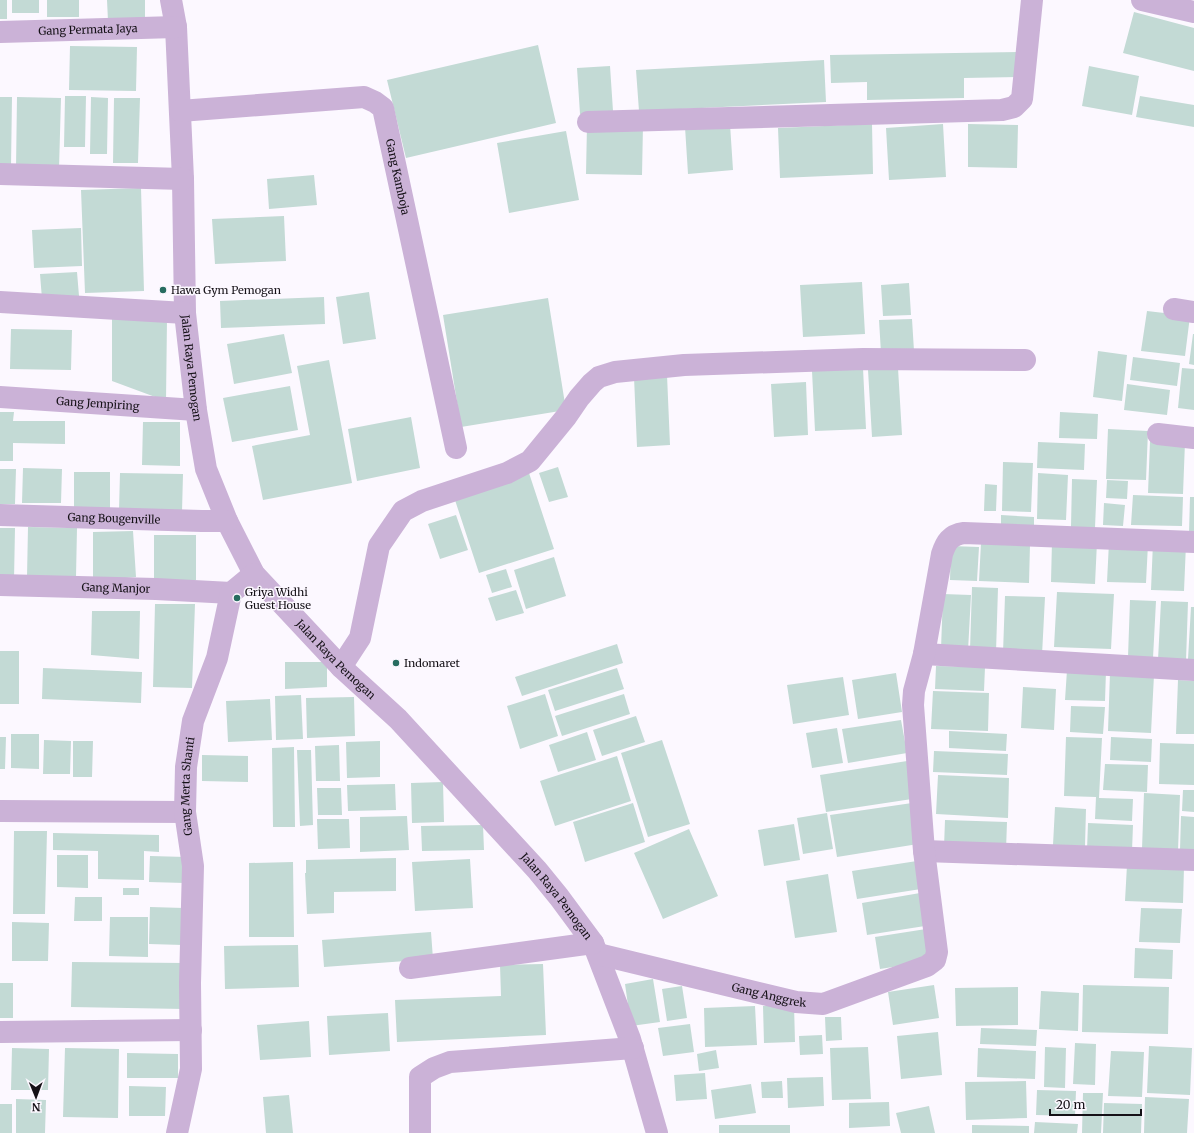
<svg xmlns="http://www.w3.org/2000/svg" width="1194" height="1133" font-family="Merriweather,serif">
	<style>
		.building { fill: #c3dad5 }
		.lines { fill: none; stroke-linecap: round; stroke-linejoin: round }
		.minor { stroke: #cbb2d7; stroke-width: 22 }
		.poi-dot { fill: #276c60; stroke: #fcf8ff; stroke-width: 1.5 }
		.labels { text-anchor: middle; dominant-baseline: central; stroke-width: 3; stroke-linejoin: round; paint-order: stroke }
		.street-label { font-size: 11px; fill: #151117; stroke: #fcf8ff }
		.poi-label { font-size: 11px; fill: #151117; stroke: #fcf8ff; text-anchor: start }
	</style>
	<rect width="100%" height="100%" fill="#fcf8ff"/>
	<path class="building" d="M0,0H7V19H0Z
		M12,0H39V13H12Z
		M47,0H79V17H47Z
		M107,0H145V20L108,21Z
		M1134,12L1194,28V71L1123,53Z
		M538,45L556,123L406,158L387,80Z
		M70,46L137,47L136,91L69,90Z
		M1021,52V77L964,78V98L867,100V82L831,83L830,55Z
		M824,60L826,102L639,111L636,70Z
		M610,66L613,111L580,114L577,68Z
		M1089,66L1139,76L1132,115L1082,106Z
		M65,96H86L85,147H64Z
		M1140,96L1194,105V127L1136,117Z
		M0,97H12L11,167H0Z
		M17,97L61,98L59,169L16,168Z
		M91,97L108,98L107,154H90Z
		M114,98H140L138,163H113Z
		M730,124L733,170L688,174L685,127Z
		M872,124L873,174L780,178L778,128Z
		M943,124L946,177L889,180L886,128Z
		M968,124L1018,125L1017,168L968,167Z
		M587,125H643L642,175L586,174Z
		M566,131L579,200L509,213L497,143Z
		M314,175L317,205L269,209L267,179Z
		M141,188L144,291L85,293L81,190Z
		M284,216L286,261L215,264L212,219Z
		M81,228L82,266L34,268L32,230Z
		M77,272L79,296L42,299L40,274Z
		M862,282L865,334L803,337L800,285Z
		M909,283L911,315L883,316L881,285Z
		M369,292L376,339L343,344L336,297Z
		M324,297L325,324L221,328L220,301Z
		M548,298L566,410L461,427L443,315Z
		M1147,311L1190,316L1185,356L1141,351Z
		M112,313L167,319L166,401L112,381Z
		M912,319L914,351L881,353L879,320Z
		M11,329L72,330L71,370L10,369Z
		M284,334L292,373L234,384L227,344Z
		M1193,334H1194V365L1189,364Z
		M1098,351L1127,355L1122,401L1093,397Z
		M1133,357L1180,363L1177,386L1130,380Z
		M329,360L352,483L263,500L252,446L310,435L297,366Z
		M863,368L866,429L815,431L812,371Z
		M898,368L902,435L872,437L868,370Z
		M1182,368L1194,369V410L1178,408Z
		M667,375L670,445L637,447L634,377Z
		M806,382L808,435L774,437L771,384Z
		M1127,384L1170,390L1167,415L1124,410Z
		M290,386L298,430L232,442L223,398Z
		M0,412H14L13,421H65V444L13,443V461H0Z
		M1060,412L1098,414L1097,439L1059,438Z
		M411,417L420,468L357,481L348,429Z
		M143,422H180V466L142,465Z
		M1108,429L1148,431L1146,480L1106,479Z
		M1150,441L1185,442L1183,494L1148,493Z
		M1038,442L1085,444L1084,470L1037,468Z
		M1003,462L1033,463L1031,512L1002,511Z
		M558,467L568,497L549,502L539,473Z
		M23,468L62,469L61,503H22Z
		M0,469H16L15,504H0Z
		M74,472H110V508H74Z
		M120,473L183,474L182,512L119,511Z
		M529,473L554,549L479,573L454,497Z
		M1038,473L1068,475L1066,520L1037,519Z
		M1072,479L1097,480L1095,528L1071,527Z
		M1107,480L1128,481L1127,499L1106,498Z
		M985,484L997,485L996,511H984Z
		M1133,495L1183,497L1182,526L1131,525Z
		M1190,497H1194V534H1189Z
		M1104,503L1125,505L1123,526L1103,525Z
		M456,515L468,550L440,559L428,524Z
		M1001,515L1034,517V528L1001,527Z
		M28,527L77,528L76,577H27Z
		M0,528H15L14,580H0Z
		M133,531L136,577L93,581V532Z
		M154,535H196V580H154Z
		M1052,541L1097,542L1095,584L1051,582Z
		M1109,542L1148,544L1146,583L1107,582Z
		M1153,542L1186,544L1184,591L1151,590Z
		M981,543L1030,545L1029,583L979,581Z
		M951,546L979,547L977,581L950,580Z
		M554,557L566,596L526,609L514,570Z
		M506,569L512,587L492,593L486,575Z
		M972,587L998,588L996,652L970,650Z
		M516,590L524,613L496,621L488,598Z
		M1057,592L1114,594L1111,649L1054,647Z
		M943,594L971,595L968,651L941,649Z
		M1005,596L1045,597L1042,655L1003,653Z
		M1130,600L1156,601L1153,658L1128,657Z
		M1161,601L1188,602L1186,661L1158,660Z
		M155,604H195L192,688L153,687Z
		M1191,607H1194V659H1188Z
		M92,611H140L139,659L91,655Z
		M617,644L623,663L522,696L515,677Z
		M0,651H19V704H0Z
		M285,662H327V687L285,689Z
		M936,666L985,667L984,691L935,689Z
		M43,668L142,672L141,703L42,699Z
		M617,668L624,689L555,711L548,690Z
		M1067,670L1106,671L1105,701L1065,700Z
		M896,673L902,712L858,719L852,680Z
		M1110,673L1154,675L1151,733L1108,731Z
		M843,677L849,715L793,724L787,685Z
		M1178,680L1194,681V734H1176Z
		M1023,687L1056,689L1054,730L1021,728Z
		M933,691L989,693L988,731L931,729Z
		M545,694L558,736L520,749L507,706Z
		M624,694L630,714L562,736L555,716Z
		M301,695L303,739L276,740L275,696Z
		M354,697L355,736L307,738L306,698Z
		M270,699L272,740L228,742L226,701Z
		M1071,706L1105,707L1103,734L1070,732Z
		M636,716L645,742L602,756L593,730Z
		M901,720L907,753L848,763L842,729Z
		M837,728L843,763L812,768L806,733Z
		M949,731L1007,734L1006,751L949,748Z
		M587,732L596,760L558,772L549,745Z
		M11,734H39V769L11,768Z
		M0,737H6L5,769H0Z
		M1066,737L1102,738L1099,798L1133,799L1132,821L1095,819L1096,797L1064,796Z
		M1111,737L1152,739L1151,762L1110,760Z
		M44,740L71,741L70,774H43Z
		M662,740L690,824L648,837L621,753Z
		M73,741H93L92,777H73Z
		M380,741V777L347,778L346,742Z
		M1160,743L1194,744V785L1159,784Z
		M339,745L340,781H316L315,746Z
		M294,747L295,827H273L272,748Z
		M297,750H311L313,825L300,826Z
		M934,751L1008,754L1007,775L933,772Z
		M202,755L248,756V782L202,781Z
		M617,756L631,801L555,826L540,781Z
		M907,761L912,799L826,812L820,775Z
		M1105,764L1148,765L1147,792L1103,790Z
		M938,775L1009,778L1008,818L936,814Z
		M443,782L444,822L412,823L411,783Z
		M395,784L396,810L348,811L347,785Z
		M317,788H341L342,815H318Z
		M1183,790H1194V812L1182,811Z
		M1144,793L1180,795L1178,851L1142,849Z
		M633,803L645,842L585,862L573,822Z
		M912,803L918,844L837,857L830,815Z
		M1055,807L1086,809L1085,846L1053,845Z
		M827,813L833,849L803,854L797,818Z
		M407,816L409,850L360,852V817Z
		M1181,816L1194,817V850H1180Z
		M317,819H349L350,848L318,849Z
		M945,820L1007,822L1006,850L944,847Z
		M1088,823L1133,825L1132,851L1087,850Z
		M794,824L800,860L764,866L758,830Z
		M483,825L484,850L422,851L421,826Z
		M689,829L718,896L663,919L634,853Z
		M14,831H47L45,914H13Z
		M53,833L159,835V852L144,851V880L98,879V851L53,850Z
		M57,855H88V888L57,887Z
		M150,856L186,857L185,883L149,882Z
		M396,858V891L334,892V913L307,914L305,873H306V860Z
		M470,859L473,908L415,911L412,862Z
		M917,861L921,889L857,899L852,871Z
		M293,862L294,937H249V863Z
		M1127,865L1184,867L1183,903L1125,901Z
		M828,874L837,932L795,938L786,881Z
		M123,888H139V895H123Z
		M920,893L925,926L867,935L862,903Z
		M75,897H102V921H74Z
		M150,907L184,908L183,945L149,944Z
		M1141,908L1182,909L1180,943L1139,942Z
		M110,917H148V957L109,956Z
		M12,922L49,923L48,961H12Z
		M926,929L931,961L880,969L875,937Z
		M431,932L433,959L324,967L322,940Z
		M298,945L299,987L225,989L224,946Z
		M1135,948L1173,950L1172,979L1134,978Z
		M72,962L185,963L184,1009L71,1007Z
		M543,964L546,1035L397,1042L395,1000L501,996L500,965Z
		M653,979L660,1022L631,1026L625,984Z
		M0,983H13V1018H0Z
		M934,985L939,1018L893,1025L888,992Z
		M1083,985L1169,987L1168,1034L1082,1032Z
		M682,986L687,1018L667,1021L662,989Z
		M1018,987V1025L956,1026L955,988Z
		M1041,991L1079,993L1078,1031L1039,1029Z
		M794,1005L795,1042L764,1043L763,1006Z
		M755,1006L757,1045L705,1047L704,1008Z
		M388,1013L390,1051L329,1055L327,1016Z
		M825,1017H841L842,1040L826,1041Z
		M309,1021L311,1057L260,1060L257,1025Z
		M690,1024L694,1052L663,1056L658,1028Z
		M981,1028L1037,1030L1036,1046L980,1044Z
		M938,1032L942,1075L901,1079L897,1036Z
		M822,1035L823,1054L800,1055L799,1036Z
		M1075,1043L1096,1044L1095,1085L1073,1084Z
		M1149,1046L1192,1048L1190,1095L1147,1093Z
		M868,1047L871,1099L832,1100L830,1048Z
		M1045,1047L1066,1048L1065,1088L1044,1087Z
		M12,1048L49,1049L48,1090H11Z
		M65,1048L119,1049L118,1118L63,1117Z
		M978,1048L1036,1051L1035,1079L977,1077Z
		M716,1050L719,1068L699,1071L697,1054Z
		M1111,1051L1144,1052L1142,1097L1108,1096Z
		M127,1053L178,1054V1078H127Z
		M705,1073L707,1099L676,1101L674,1075Z
		M823,1077L824,1106L788,1108L787,1078Z
		M782,1081L783,1098H762L761,1082Z
		M1026,1081L1027,1118L966,1120L965,1082Z
		M751,1084L756,1113L715,1119L711,1090Z
		M129,1086L166,1087L165,1116H129Z
		M1037,1090L1076,1091L1075,1116L1036,1115Z
		M1083,1093H1103L1101,1133H1082Z
		M289,1095L293,1133H266L263,1097Z
		M1145,1097L1189,1099L1187,1133H1144Z
		M16,1099L46,1100L45,1133H16Z
		M889,1102L890,1126L849,1128V1103Z
		M1104,1103L1142,1104L1141,1133H1103Z
		M0,1104H12V1133H0Z
		M929,1106L935,1133H901L896,1113Z
		M1035,1122L1078,1124L1077,1133H1034Z
		M719,1125H790V1133H719Z
		M972,1125L1029,1126V1133H972Z"/>
	<g class="lines">
		<g class="minor">
			<path id="s1" d="M171,0L176,27L183,179L185,313L196,410L206,469L227,521L254,574L341,667L398,719L537,870L559,897L593,943L630,1039L657,1133"/>
			<path d="M1142,0L1194,12"/>
			<path id="s2" d="M0,32L176,27"/>
			<path id="s3" d="M180,111L364,97L375,102L383,108L456,448"/>
			<path d="M588,122L1002,110L1014,107L1022,99L1032,0"/>
			<path d="M0,174L183,179"/>
			<path d="M0,302L185,313"/>
			<path d="M1174,309L1194,312"/>
			<path id="s4" d="M0,397L196,410"/>
			<path d="M1158,434L1194,438"/>
			<path id="s5" d="M0,515L202,521H227"/>
			<path id="s6" d="M0,585L156,589L231,593"/>
			<path d="M924,654L1194,670"/>
			<path d="M341,667L360,638L379,546L403,511L422,501L507,473L530,461L566,417L579,398L592,383L599,377L615,372L684,365L863,359L1025,360"/>
			<path d="M0,811L185,812"/>
			<path d="M924,851L1194,860"/>
			<path id="s7" d="M598,954L796,1002L823,1004L927,966L935,960L937,952L924,851L913,705L914,691L924,654L942,554C946,542 950,535 964,533L1194,542"/>
			<path d="M410,968L593,943"/>
			<path d="M0,1032L191,1030"/>
			<path id="s8" d="M177,1133L191,1069L190,983L193,866L185,812L186,767L193,721L217,658L231,593L254,574"/>
			<path d="M420,1133V1077L434,1068L450,1062L633,1048"/>
		</g>
	</g>
	<g class="poi-dot">
		<circle cx="163" cy="290" r="4"/>
		<circle cx="237" cy="598" r="4"/>
		<circle cx="396" cy="663" r="4"/>
	</g>
	<g class="labels">
		<g class="street-label">
			<text stroke="none"><textPath href="#s2" startOffset="88">Gang Permata Jaya</textPath></text>
			<text stroke="none"><textPath href="#s3" startOffset="277">Gang Kamboja</textPath></text>
			<text stroke="none"><textPath href="#s1" startOffset="369">Jalan Raya Pemogan</textPath></text>
			<text stroke="none"><textPath href="#s4" startOffset="98">Gang Jempiring</textPath></text>
			<text stroke="none"><textPath href="#s5" startOffset="114">Gang Bougenville</textPath></text>
			<text stroke="none"><textPath href="#s6" startOffset="116">Gang Manjor</textPath></text>
			<text stroke="none"><textPath href="#s1" startOffset="705">Jalan Raya Pemogan</textPath></text>
			<text stroke="none"><textPath href="#s8" startOffset="349">Gang Merta Shanti</textPath></text>
			<text stroke="none"><textPath href="#s1" startOffset="1029">Jalan Raya Pemogan</textPath></text>
			<text stroke="none"><textPath href="#s7" startOffset="176">Gang Anggrek</textPath></text>
		</g>
		<g class="poi-label">
			<text x="171" y="290">Hawa Gym Pemogan</text>
			<text x="245" y="592">Griya Widhi<tspan x="245" dy="13">Guest House</tspan></text>
			<text x="404" y="663">Indomaret</text>
		</g>
	</g>
	<g transform="translate(36 1097) rotate(179)" stroke="#fcf8ff" stroke-width="3" paint-order="stroke">
	<path d="M0-3L7 15L0 10L-7 15Z" fill="#151117"/>
	<text y="-6" font-size="11" font-weight="bold" text-anchor="middle" fill="#151117">N</text>
	</g>
	<path d="M1050 1109v6h91v-6" fill="none" stroke="#151117" stroke-width="2"/>
	<text x="1056" y="1109" font-size="12" fill="#151117" stroke="#fcf8ff" stroke-width="3" paint-order="stroke">20 m</text>
</svg>
